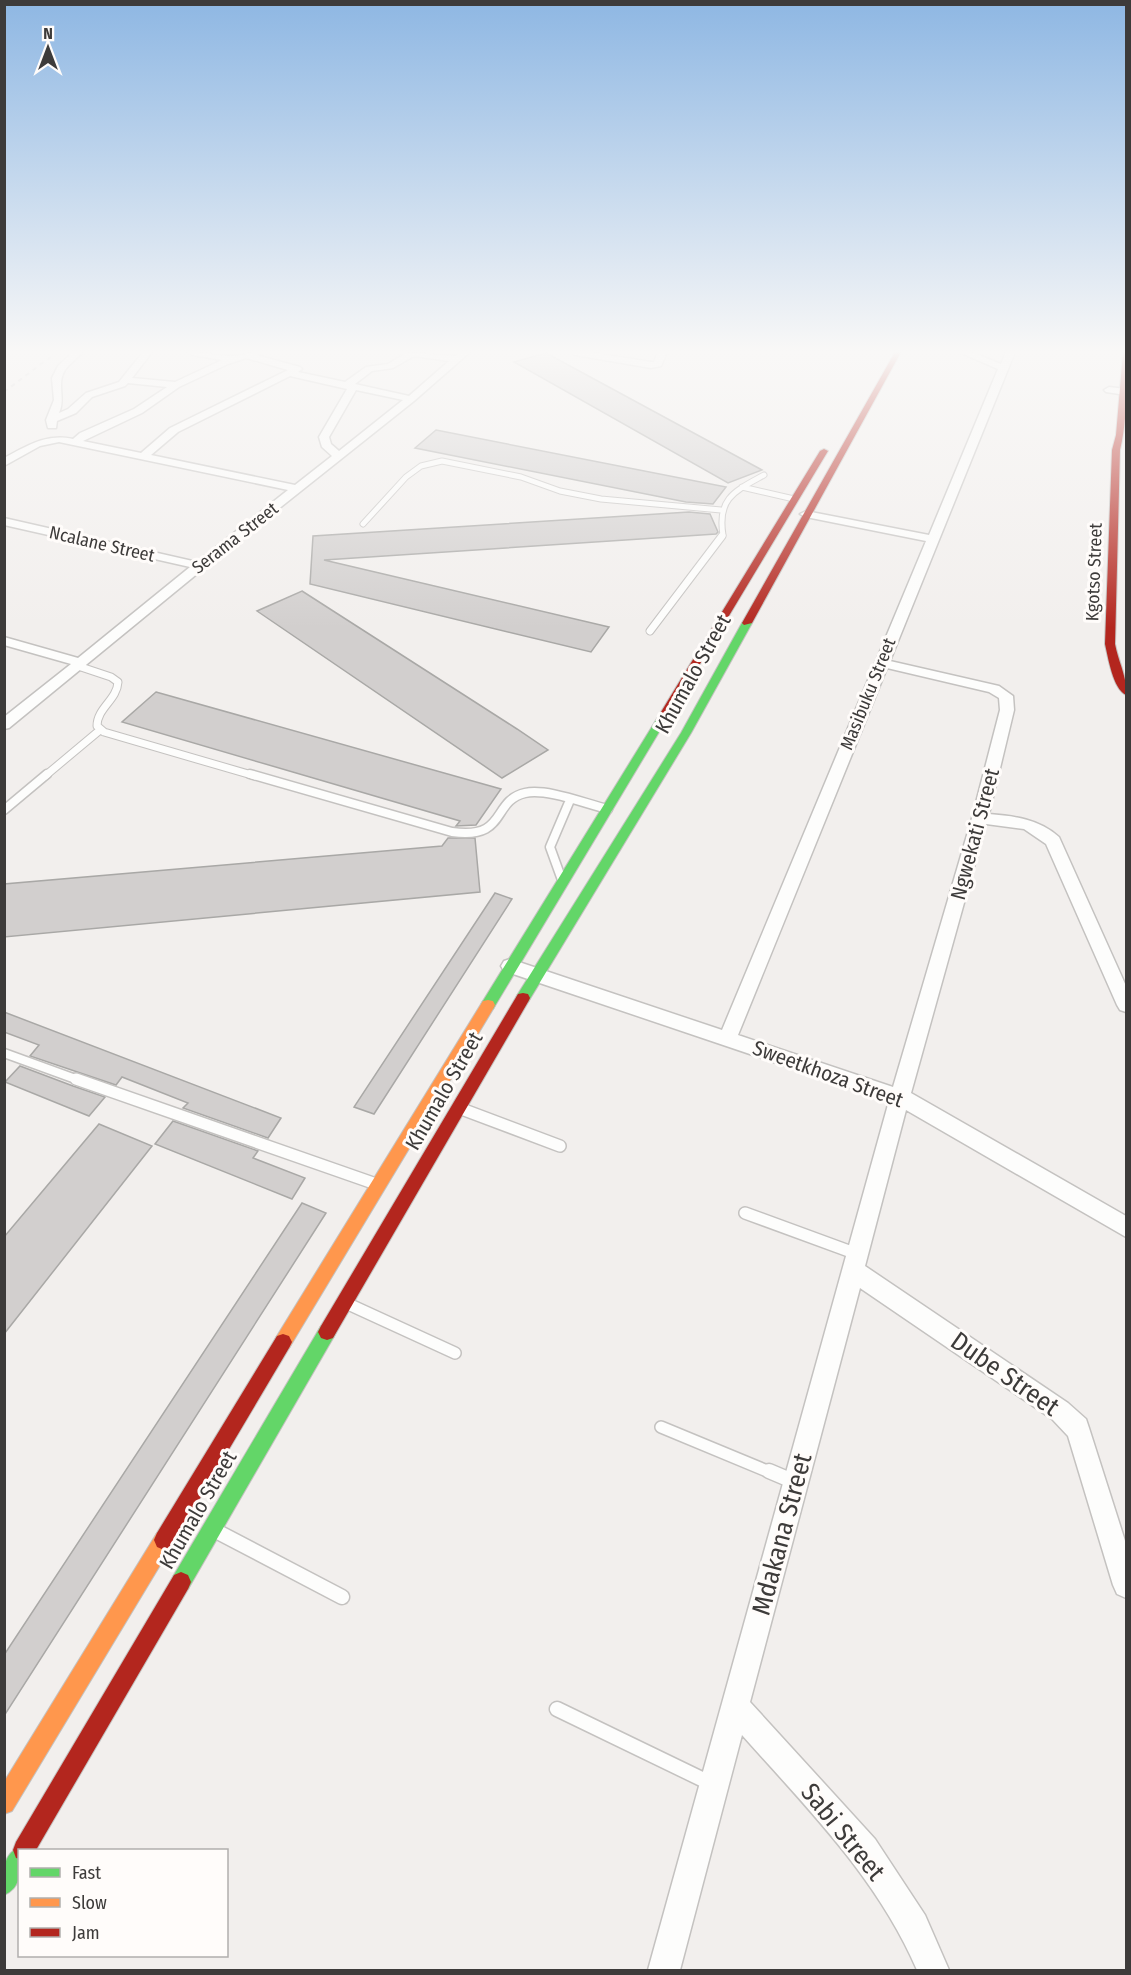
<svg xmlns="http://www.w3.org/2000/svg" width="1131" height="1975" font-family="'Fira Sans Condensed',sans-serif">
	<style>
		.building { fill: #d2cfce; stroke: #a9a8a6; stroke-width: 1.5 }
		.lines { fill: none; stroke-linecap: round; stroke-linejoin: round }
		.lane-far4-casing { stroke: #c4c2c0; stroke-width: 7 }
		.lane-far3-casing { stroke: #c4c2c0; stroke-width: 9 }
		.lane-far2-casing { stroke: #c4c2c0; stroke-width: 11 }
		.lane-far1-casing { stroke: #c4c2c0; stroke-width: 14 }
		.lane-casing { stroke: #c4c2c0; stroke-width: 17 }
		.street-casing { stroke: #c4c2c0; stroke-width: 3 }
		.fast-casing { stroke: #c4c2c0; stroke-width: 2 }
		.slow-casing { stroke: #c4c2c0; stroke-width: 2 }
		.jam-casing { stroke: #c4c2c0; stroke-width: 2 }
		.lane-far4 { stroke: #fdfdfc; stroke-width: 5 }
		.lane-far3 { stroke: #fdfdfc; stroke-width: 7 }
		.lane-far2 { stroke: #fdfdfc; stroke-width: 8 }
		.lane-far1 { stroke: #fdfdfc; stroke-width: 11 }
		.lane { stroke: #fdfdfc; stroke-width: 14 }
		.street { fill: #fdfdfc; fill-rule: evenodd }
		.fast { fill: #63d668; fill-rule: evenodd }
		.slow { fill: #ff974d; fill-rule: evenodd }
		.jam { fill: #b3261e; fill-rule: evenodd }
		.rail { stroke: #cfcece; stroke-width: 2; stroke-dasharray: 4.5 4.5; stroke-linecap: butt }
		.labels { text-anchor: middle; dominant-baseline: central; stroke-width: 6; stroke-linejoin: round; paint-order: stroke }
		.far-street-label { font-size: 18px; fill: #3d3b3a; stroke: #fffcfa }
		.street-label { font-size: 21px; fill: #3d3b3a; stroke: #fffcfa }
		.near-street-label { font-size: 26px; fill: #3d3b3a; stroke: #fffcfa }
	</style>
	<rect width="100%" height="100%" fill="#f2efed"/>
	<path class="building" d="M546,353L762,470L728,483L514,362Z
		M436,430L726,487L713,504L686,502L415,448Z
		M689,512L710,514L718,532L716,534L324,560L609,627L591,652L310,584L313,536Z
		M302,591L517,729L548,750L502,778L257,611Z
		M156,692L501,789L476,825L456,826L460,821L122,722Z
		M448,838H475L480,892L4,937V884L442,846Z
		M495,893L512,899L374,1114L354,1107Z
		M4,1012L281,1118L268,1138L183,1108L188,1103L122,1077L116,1085L30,1056L39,1045L4,1032Z
		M20,1066L73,1086L105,1097L89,1116L5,1082Z
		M173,1121L258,1151L253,1158L305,1178L292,1199L155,1144Z
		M99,1124L152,1146L4,1334V1237Z
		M302,1203L326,1213L4,1716V1655Z"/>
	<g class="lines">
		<g class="lane-far4-casing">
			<path id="lane-far4" d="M742,487L794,499
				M363,524L406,477L421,466L442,461L521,477L560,491L601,499L721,510
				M721,538L723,535C717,498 735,491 764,475"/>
		</g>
		<g class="lane-far3-casing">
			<path id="lane-far3" d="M650,631L722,536
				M78,666L111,677L118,682C117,700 97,708 97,726L104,732L255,776
				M45,776L100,730"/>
		</g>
		<g class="lane-far2-casing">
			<path id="lane-far2" d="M250,774L452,832C508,840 491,801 525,793C547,788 586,804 608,809
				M4,810L47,774
				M562,880L550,847L570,800
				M4,1053L81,1081"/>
		</g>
		<g class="lane-far1-casing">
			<path id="lane-far1" d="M76,1079L376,1184
				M459,1108L560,1146
				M745,1213L857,1254
				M346,1303L455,1353
				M661,1427L772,1473"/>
		</g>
		<g class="lane-casing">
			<path id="lane" d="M769,1471L795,1482
				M216,1531L342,1597
				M557,1709L712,1784"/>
		</g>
		<g class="street-casing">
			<path id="street" d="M73,352H83C77,358 70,363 65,370C56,384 66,398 59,413L68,409L86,393L119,382L143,352H152L132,378L175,382L222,360L192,355L188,352C203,352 217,356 232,356C242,356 251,352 261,352L256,355L300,367L302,369L298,372L345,382L366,367L388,364L403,355L398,352L455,356L460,352H470L414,401L203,569L9,728L4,729V717L71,664L4,645V637L78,658L190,567L4,525V518L197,562L288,490L59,442L40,446L4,466V458C27,446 46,433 73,439L80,433L134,409L167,387L128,383L125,386L92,397L76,413L57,421L56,428H48L46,420L54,400L52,378L58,366ZM414,356L449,361L409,396L355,384L372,371L393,368ZM246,358L288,370L170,428L141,453L83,441L142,413L179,387L228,364ZM290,376L347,389L319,437L322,447L332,456L295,485L151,455L178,432ZM356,390L403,400L339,451L331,444L329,437Z
				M570,352H588L651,362H654L658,352H667L661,366L651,368L575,355Z
				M959,352H971L1001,364L1006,352H1015L890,661L999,686L1013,696L1014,710L989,814C1014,816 1039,819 1059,837L1126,986V1012L1120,1010L1117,1005L1046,844L1024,829L986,824L911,1093L1126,1216V1237L906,1110L865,1266L1068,1403L1086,1419L1089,1428L1126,1544V1598L1117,1594L1113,1585L1068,1436L1052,1419L860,1288L750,1702L875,1839L925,1915L949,1970H917C878,1879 807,1808 742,1735L680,1970H648L889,1101L504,971L501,966L504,961L510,959L722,1030L926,541L806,517L800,514L806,511L929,535L998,369ZM887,668L989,692L999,698L1000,710L972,818L893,1087L738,1035Z
				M1109,387L1126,389V395L1106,392L1104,390Z"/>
		</g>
		<g class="fast-casing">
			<path id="fast" d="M747,620L752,623L691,733L528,1002H518L516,998L518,994L681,733L742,623Z
				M663,714L668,717L493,1009H483L481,1005L483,1001L658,717Z
				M327,1324L333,1326L336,1332L333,1338L188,1589L181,1592L174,1589L171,1582L174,1575L321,1326Z
				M20,1847L28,1850H20C20,1868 23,1887 4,1895C4,1877 0,1855 20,1847Z"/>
		</g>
		<g class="slow-casing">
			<path id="slow" d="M488,1000L493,1001L495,1005L493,1009L289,1348L283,1350L277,1348L274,1342L277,1336L483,1001Z
				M164,1530L171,1533L174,1540L171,1547L12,1811L4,1814V1782L157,1533Z"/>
		</g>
		<g class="jam-casing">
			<path id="jam" d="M895,352H901L752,623L744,625L742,623Z
				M1123,352H1126C1126,384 1128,418 1120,450L1115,644C1118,661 1128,679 1126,695C1113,689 1108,657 1105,644L1112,450L1116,435Z
				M824,449L828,451L668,717L663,720L659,719L658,717L820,451Z
				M523,993L528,994L530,998L528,1002L333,1338L327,1340L321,1338L318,1332L321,1326L518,994Z
				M283,1334L289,1336L292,1342L289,1348L171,1547L164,1550L157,1547L154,1540L157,1533L277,1336Z
				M181,1572L188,1575L191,1582L188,1589L36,1850H20V1859L16,1858L13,1850L16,1842L174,1575Z"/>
		</g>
		<use href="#lane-far4" class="lane-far4"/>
		<use href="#lane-far3" class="lane-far3"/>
		<use href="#lane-far2" class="lane-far2"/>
		<use href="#lane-far1" class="lane-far1"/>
		<use href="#lane" class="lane"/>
		<use href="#street" class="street"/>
		<use href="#fast" class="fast"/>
		<use href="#slow" class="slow"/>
		<use href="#jam" class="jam"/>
		<path class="rail" d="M4,392L57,352"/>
	</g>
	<linearGradient id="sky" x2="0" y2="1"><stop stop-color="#8eb7e3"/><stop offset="0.56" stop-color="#f9f8f7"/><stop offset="1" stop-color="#f9f8f7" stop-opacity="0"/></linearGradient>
	<rect width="1131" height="628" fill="url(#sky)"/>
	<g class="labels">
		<g class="far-street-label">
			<text transform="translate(235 538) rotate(-38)">Serama Street</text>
			<text transform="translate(102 544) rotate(13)">Ncalane Street</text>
			<text transform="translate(1094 572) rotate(-88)">Kgotso Street</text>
			<text transform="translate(868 694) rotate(-68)">Masibuku Street</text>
		</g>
		<g class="street-label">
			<text transform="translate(693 674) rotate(-61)">Khumalo Street</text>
			<text transform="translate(975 834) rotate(-75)">Ngwekati Street</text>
			<text transform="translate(828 1074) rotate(20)">Sweetkhoza Street</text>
			<text transform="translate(444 1091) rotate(-60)">Khumalo Street</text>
			<text transform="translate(198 1510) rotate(-60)">Khumalo Street</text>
		</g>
		<g class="near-street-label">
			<text transform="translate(1005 1374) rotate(35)">Dube Street</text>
			<text transform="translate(782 1534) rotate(-75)">Mdakana Street</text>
			<text transform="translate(843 1832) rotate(51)">Sabi Street</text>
		</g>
	</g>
	<rect width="1131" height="1975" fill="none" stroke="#3d3b3a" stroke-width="12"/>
	<rect x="18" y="1849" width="210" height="108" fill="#fffcfa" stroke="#b1afad" stroke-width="1.5"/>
	<rect x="30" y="1868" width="30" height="9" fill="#63d668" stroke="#b1afad" stroke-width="1.5"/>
	<text x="72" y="1879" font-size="18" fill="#3d3b3a">Fast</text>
	<rect x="30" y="1898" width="30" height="9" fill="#ff974d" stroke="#b1afad" stroke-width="1.5"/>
	<text x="72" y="1909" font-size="18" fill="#3d3b3a">Slow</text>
	<rect x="30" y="1928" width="30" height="9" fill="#b3261e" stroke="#b1afad" stroke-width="1.5"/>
	<text x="72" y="1939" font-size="18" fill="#3d3b3a">Jam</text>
	<g transform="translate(48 48)" stroke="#fffcfa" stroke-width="4.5" paint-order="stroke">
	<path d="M0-4.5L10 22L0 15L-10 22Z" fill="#3d3b3a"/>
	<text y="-9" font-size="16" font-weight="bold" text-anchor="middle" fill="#3d3b3a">N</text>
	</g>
</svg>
